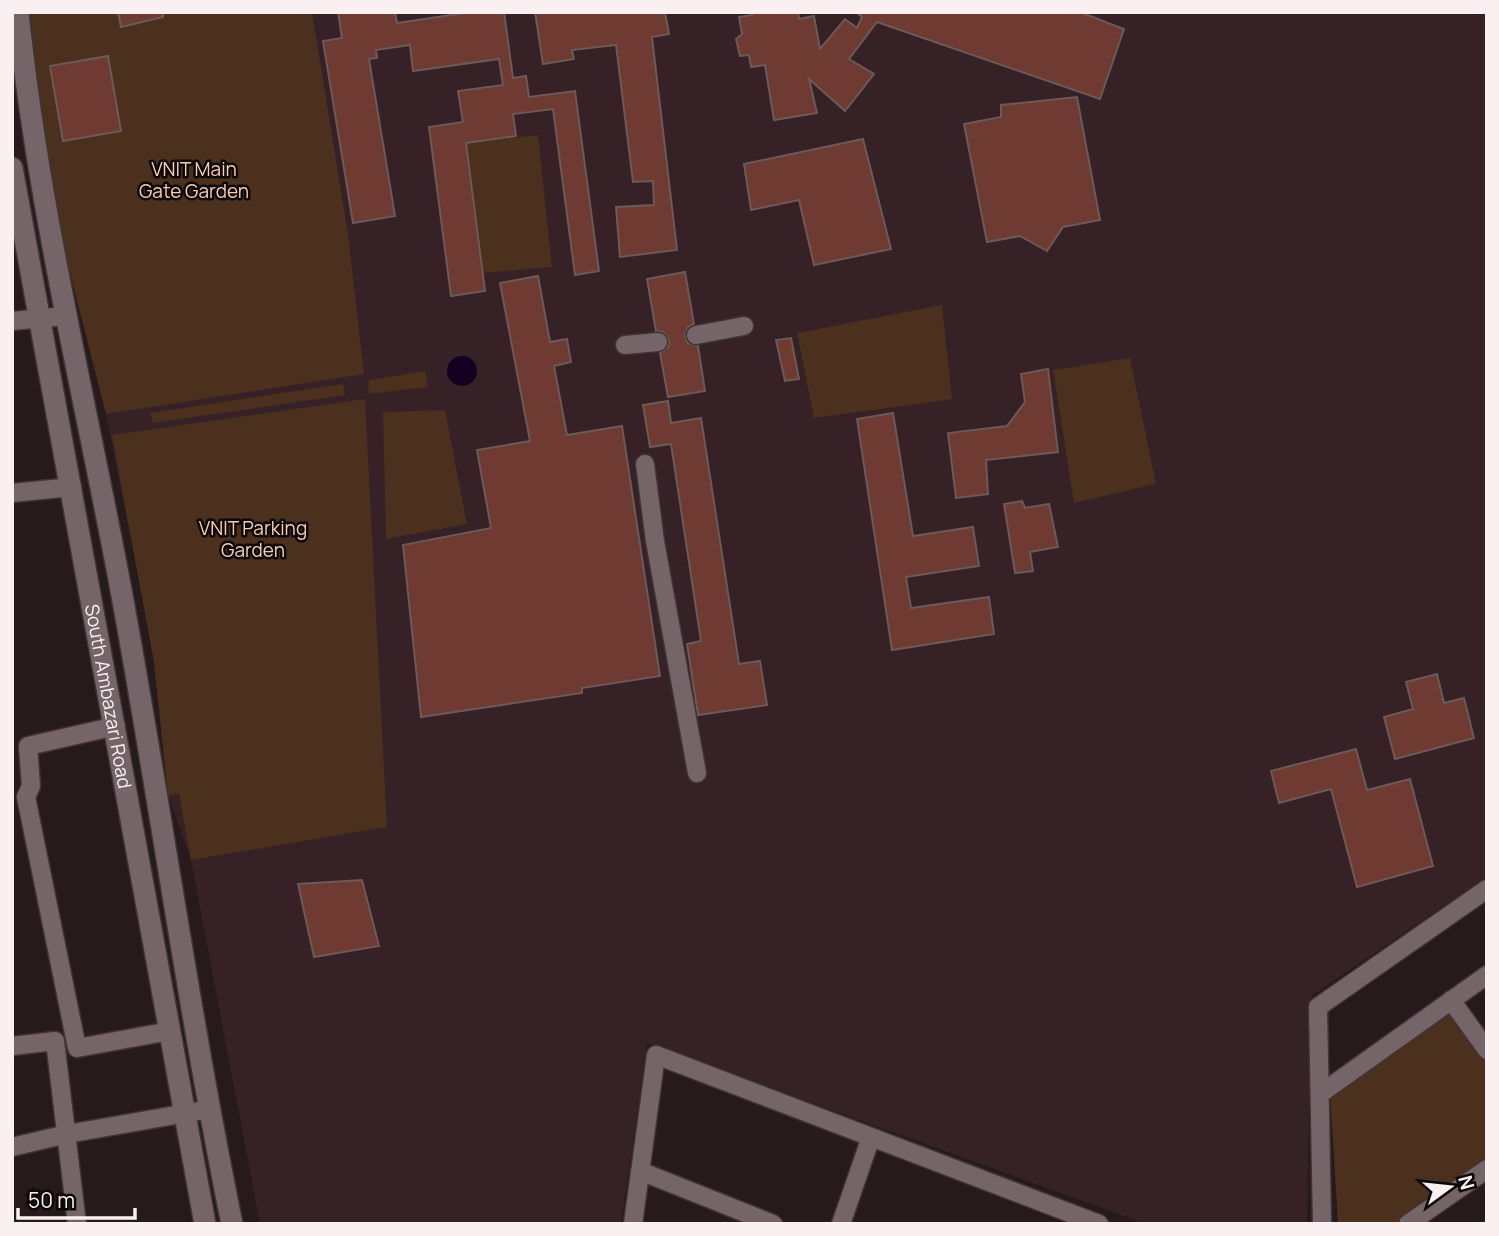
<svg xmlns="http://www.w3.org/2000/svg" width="1499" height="1236" font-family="Manrope,sans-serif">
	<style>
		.built { fill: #352126 }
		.green { fill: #4a301d }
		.water { fill: #140021 }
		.building { fill: #6e3a32; stroke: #6b5a57; stroke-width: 2 }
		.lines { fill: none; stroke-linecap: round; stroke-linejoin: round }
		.minor-casing { stroke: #3f3436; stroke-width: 21 }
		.secondary-casing { stroke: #3f3436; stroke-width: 24 }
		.minor { stroke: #766568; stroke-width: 18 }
		.secondary { stroke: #766568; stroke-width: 21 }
		.labels { text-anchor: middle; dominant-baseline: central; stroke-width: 5; stroke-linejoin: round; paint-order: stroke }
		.park-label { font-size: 19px; fill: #f8cdaf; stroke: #0c0708 }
		.street-label { font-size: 19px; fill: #faf0f2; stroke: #0c0708 }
	</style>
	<rect width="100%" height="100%" fill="#271a1d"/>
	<path class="built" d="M27,12H1487V877L1311,996L1307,1224H1146L647,1043L621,1224H260L191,860L168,795L152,646L106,414L54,210Z"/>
	<path class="green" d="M27,12H312L348,234L364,374L106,414L54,210Z
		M538,135L552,267L483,273L466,143Z
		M942,305L952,399L814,418L797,333Z
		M1130,358L1156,484L1074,503L1053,370Z
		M425,371L428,387L368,394L369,380Z
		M343,384L345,395L153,423L150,413Z
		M365,399L387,827L191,860L179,794L168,795L154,662L112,435Z
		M445,410L467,524L386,539L383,412Z
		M1451,1008L1487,1060V1162L1402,1224H1338L1330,1094Z"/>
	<path class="water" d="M447 371a15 15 0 1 1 30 0a15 15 0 1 1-30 0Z"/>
	<path class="building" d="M118,12H163V17L121,27Z
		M338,12H395L397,23L471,12H504L513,78L526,76L529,97L575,91L599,271L575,275L553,109L513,114L516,136L466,143L485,291L451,296L429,127L463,122L458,91L503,85L499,59L413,71L410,45L376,50L377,58L369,59L395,216L353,223L323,41L342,38Z
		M535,12H665L669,34L652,37L677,250L620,257L616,207L654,205L653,181L633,182L616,45L572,50L574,59L543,64Z
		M752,12H798L799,19L814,16L820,49L845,19L857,28L862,17L856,12H1080L1124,29L1100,99L877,22L849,59L874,74L845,111L809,79L817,113L774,120L765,65L751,67L749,55L740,56L736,39L742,34L739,17L752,15Z
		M108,56L121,131L63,141L50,66Z
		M1077,97L1100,220L1063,227L1047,251L1020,236L987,242L964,124L1001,117V105Z
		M863,139L891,249L814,265L799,200L751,210L744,164Z
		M685,272L694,324L688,327L685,336L688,343L698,346L705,391L668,397L660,353L668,347L669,340L663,332L656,331L647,279Z
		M538,276L550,342L567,339L571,362L554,366L567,435L622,426L660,676L582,688V693L421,717L403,545L491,528L477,450L530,441L500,283Z
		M791,338L799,379L785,381L776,340Z
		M1048,369L1058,452L986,460L988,494L956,498L948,433L1007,426L1025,402L1021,374Z
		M668,401L671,423L701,418L739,664L760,661L767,705L698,715L687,644L701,641L671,444L650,447L643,405Z
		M893,413L913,536L973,527L979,566L906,577L911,608L989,597L994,634L892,650L857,419Z
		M1022,501L1025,508L1049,504L1058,547L1030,552L1033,571L1015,573L1004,504Z
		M1437,674L1444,703L1464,698L1474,738L1395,759L1384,717L1413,709L1406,682Z
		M1356,749L1367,790L1410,779L1433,866L1357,887L1331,789L1279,803L1271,771Z
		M362,880L379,946L314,957L298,884Z"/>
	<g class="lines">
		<g class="minor-casing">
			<path id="minor" d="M12,321L66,316
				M696,335L744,326
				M625,345L658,342
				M645,464L655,541L697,773
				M12,493L72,487
				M116,726L28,746L31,786L26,797L77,1048L170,1031
				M1451,1000L1487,1050
				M12,1046L55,1041L77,1224
				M1320,1094L1487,975
				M12,1147L67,1134L210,1109
				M640,1171L773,1224
				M633,1224L656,1055L1099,1224
				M841,1224L871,1137
				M1322,1224L1318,1007L1487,889
				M1408,1224L1487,1169"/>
		</g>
		<g class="secondary-casing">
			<g id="secondary">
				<path d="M18,12C38,207 85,398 121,590C160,801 189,1014 232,1224"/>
				<path id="s1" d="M12,168L205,1224"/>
			</g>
		</g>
		<use href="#minor" class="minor"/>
		<use href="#secondary" class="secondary"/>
	</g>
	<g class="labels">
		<g class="park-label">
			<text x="194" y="169">VNIT Main<tspan x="194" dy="22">Gate Garden</tspan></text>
			<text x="253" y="528">VNIT Parking<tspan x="253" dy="22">Garden</tspan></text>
		</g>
		<g class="street-label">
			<text stroke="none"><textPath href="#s1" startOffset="537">South Ambazari Road</textPath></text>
		</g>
	</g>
	<rect width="1499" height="1236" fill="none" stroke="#faf0f2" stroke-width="28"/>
	<g transform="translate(1450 1187) rotate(75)" stroke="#0c0708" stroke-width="5" paint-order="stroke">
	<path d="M0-5L12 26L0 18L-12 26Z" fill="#faf0f2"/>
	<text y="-10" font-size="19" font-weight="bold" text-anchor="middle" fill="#faf0f2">N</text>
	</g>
	<path d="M18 1208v10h117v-10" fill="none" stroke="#faf0f2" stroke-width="3.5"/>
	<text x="28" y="1208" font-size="21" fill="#faf0f2" stroke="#0c0708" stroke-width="5" paint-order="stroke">50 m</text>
</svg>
